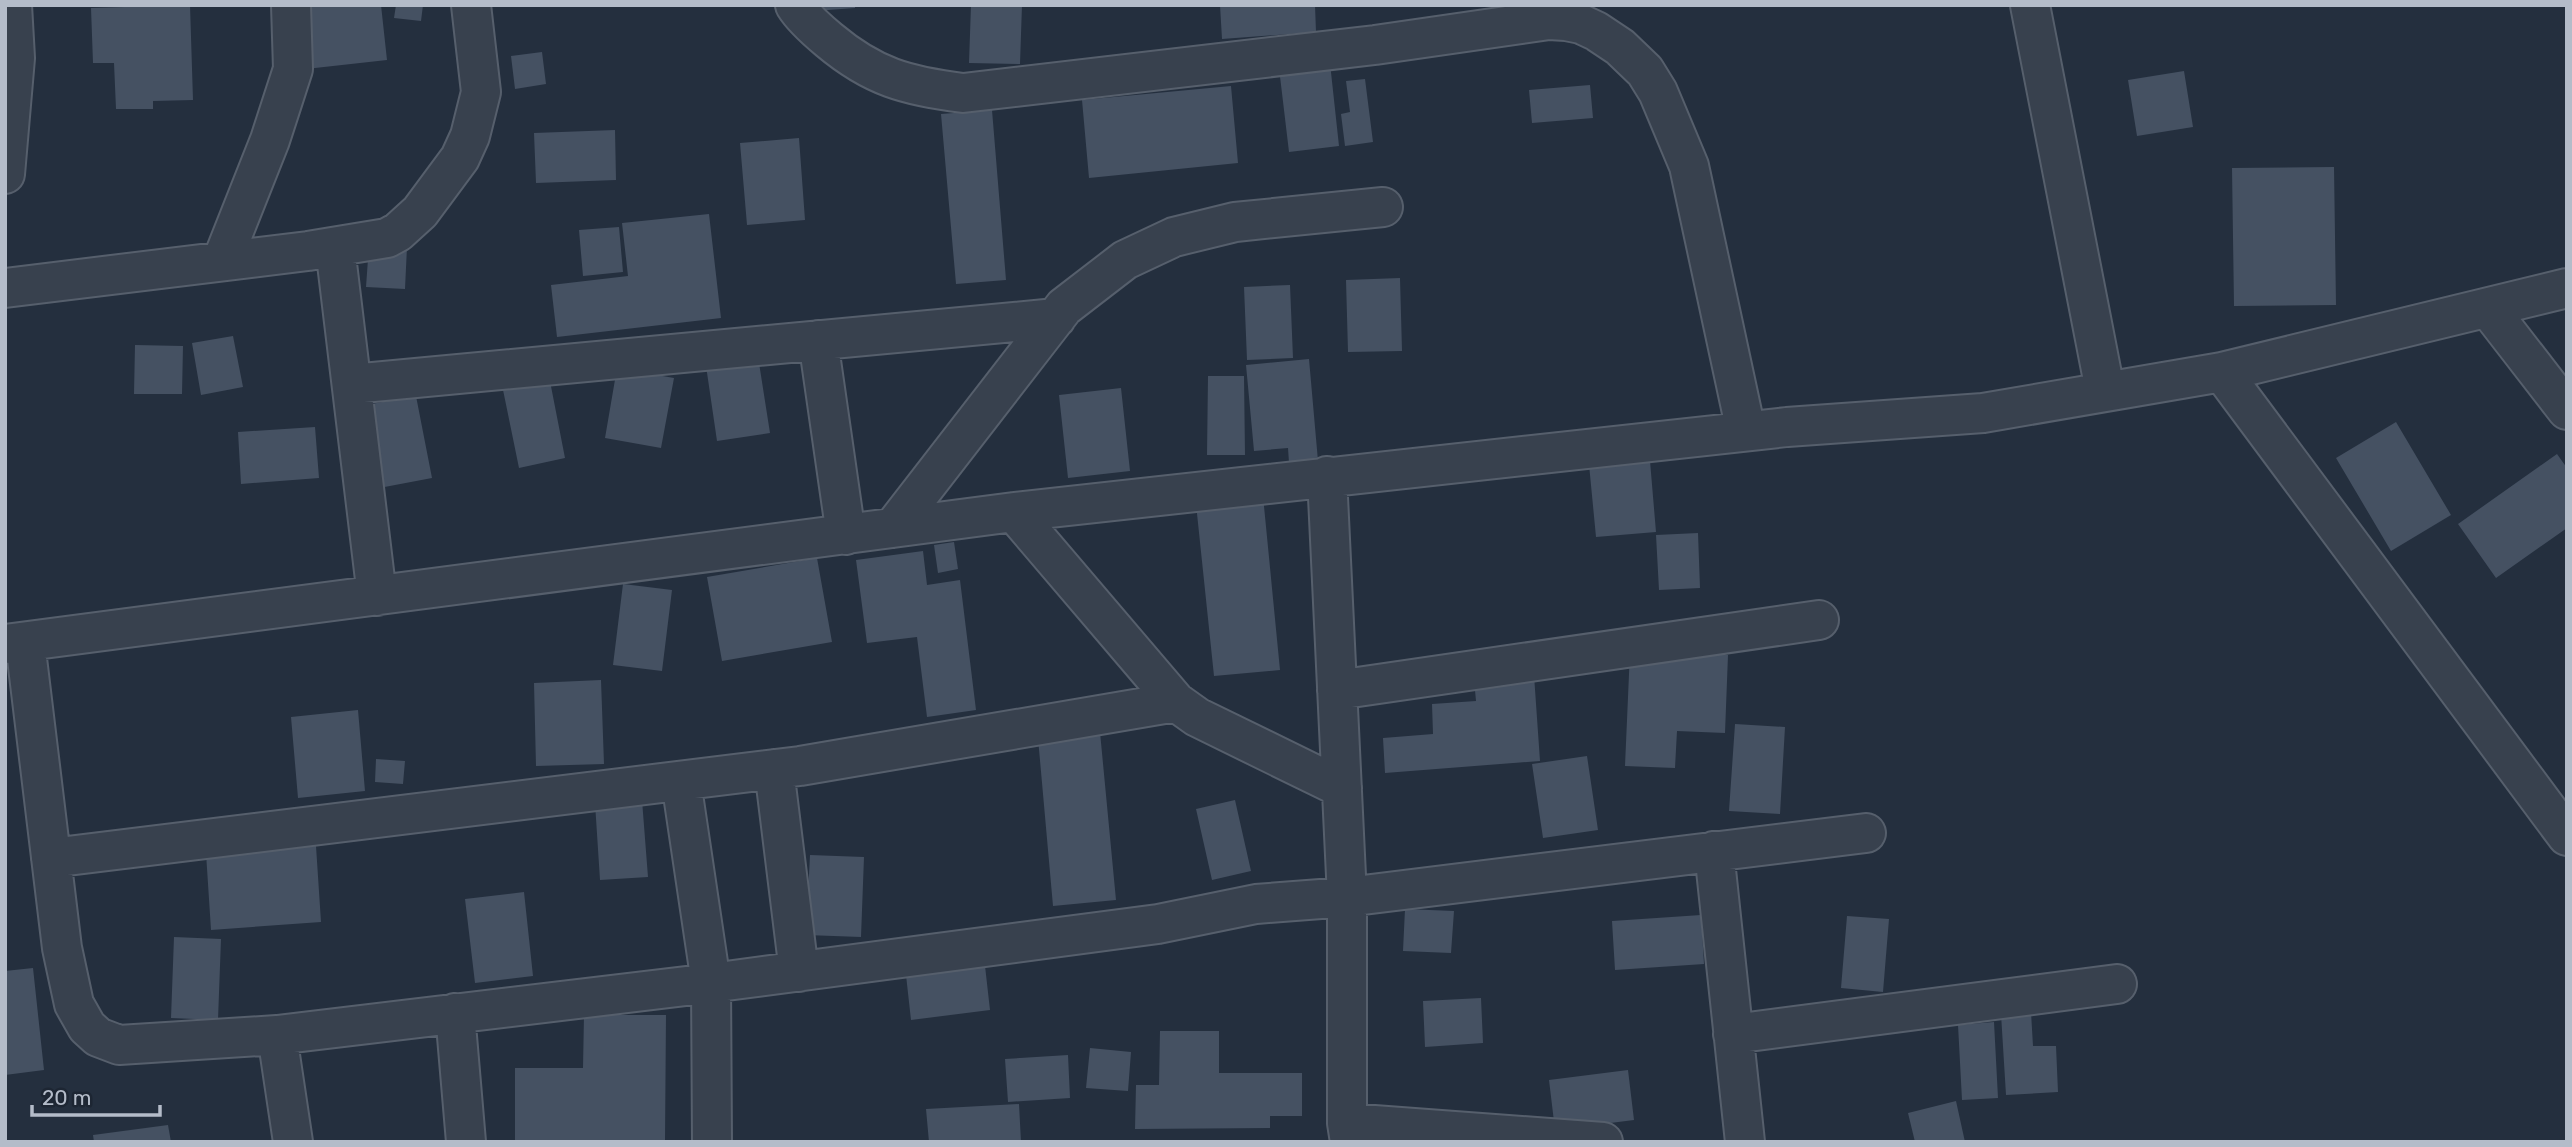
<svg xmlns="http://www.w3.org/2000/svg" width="2572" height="1147" font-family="Rubik,sans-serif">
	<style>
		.building { fill: #455162 }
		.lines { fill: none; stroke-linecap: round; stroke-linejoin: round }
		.minor-casing { stroke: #565f6c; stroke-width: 42 }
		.minor { stroke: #38414e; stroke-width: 38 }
	</style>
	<rect width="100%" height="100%" fill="#242f3e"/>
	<path class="building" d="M190,5L193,100L153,101V109H116L114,63H93L91,8Z
		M299,5H381L387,60L306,69Z
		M396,5H423L421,21L394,18Z
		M813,5H855V8L814,11Z
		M971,5H1022L1020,64L969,63Z
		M1220,5H1315L1316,32L1222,39Z
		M542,52L546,84L515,89L511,56Z
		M1330,63L1339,146L1289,152L1279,68Z
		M2184,71L2193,127L2137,136L2128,80Z
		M1365,79L1373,142L1345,146L1341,114L1350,112L1346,81Z
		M1590,85L1593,118L1532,123L1529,90Z
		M1231,86L1238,163L1089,178L1082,100Z
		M992,110L1006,280L956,284L941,114Z
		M615,130L616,180L536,183L534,133Z
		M799,138L805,220L747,225L740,143Z
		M2334,167L2336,305L2234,306L2232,168Z
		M709,214L721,318L557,337L551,285L628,276L622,223Z
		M619,227L623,272L583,276L579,230Z
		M369,245L407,247L405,289L366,287Z
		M1400,278L1402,351L1348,352L1346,280Z
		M1290,285L1293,358L1247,360L1244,287Z
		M233,336L243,387L201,395L192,343Z
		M135,345L183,346L182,394H134Z
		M757,350L770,433L717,441L705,359Z
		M1309,359L1318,461L1289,463L1288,448L1254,451L1246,365Z
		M617,368L674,378L661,448L605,438Z
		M549,376L565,458L519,468L502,385Z
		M1208,376H1244L1245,455H1207Z
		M1121,388L1130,471L1068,478L1059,395Z
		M416,396L432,478L374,489L360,406Z
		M2396,422L2451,515L2391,551L2336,458Z
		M315,427L319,478L241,484L238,432Z
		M1649,449L1656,532L1596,537L1588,454Z
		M2557,454L2567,468V528L2496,578L2458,524Z
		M1263,496L1280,670L1214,676L1196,504Z
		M1698,533L1700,588L1659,590L1656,535Z
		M954,542L958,569L938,573L934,545Z
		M923,551L927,585L960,580L976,710L927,717L917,637L867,643L856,560Z
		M817,558L832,642L722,661L707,577Z
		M623,584L672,590L662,671L613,665Z
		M1630,651L1728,655L1725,733L1677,731L1675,768L1625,766Z
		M1534,675L1540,761L1385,773L1383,738L1433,734L1432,704L1476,701L1474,680Z
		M601,680L604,764L536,766L534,683Z
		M358,710L365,791L298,798L291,717Z
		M1735,724L1785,727L1780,814L1729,811Z
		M1100,732L1116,900L1053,906L1038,738Z
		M1587,756L1598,830L1543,838L1532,764Z
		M376,759L405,761L403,784L375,782Z
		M642,800L648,877L600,880L595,803Z
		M1235,800L1251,871L1212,880L1196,809Z
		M316,846L321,922L211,930L206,853Z
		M810,855L864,857L861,937L806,935Z
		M524,892L533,976L475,983L465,899Z
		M1405,909L1454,911L1451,953L1403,951Z
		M1701,915L1704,964L1615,970L1612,921Z
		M1847,916L1889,919L1883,992L1841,988Z
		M174,937L221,939L218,1020L171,1018Z
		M984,957L990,1010L911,1020L905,966Z
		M33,968L44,1070L5,1075V971Z
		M1481,998L1483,1043L1425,1047L1423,1001Z
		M2031,1012L2033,1046H2056L2058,1092L2006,1095L2001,1014Z
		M584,1015H666L665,1142H515V1068H583Z
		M1994,1022L1998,1098L1962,1100L1958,1025Z
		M1160,1031H1219V1073H1302V1116H1270V1128L1135,1129L1136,1085H1159Z
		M1090,1048L1131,1052L1128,1091L1086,1088Z
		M1068,1055L1070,1098L1008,1102L1005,1059Z
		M1628,1070L1634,1120L1555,1130L1549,1080Z
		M1956,1101L1965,1142H1915L1908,1113Z
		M1019,1104L1021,1142H929L926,1109Z
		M168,1125L171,1142H94L93,1135Z"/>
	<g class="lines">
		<g class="minor-casing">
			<path id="minor" d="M795,5C803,18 817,30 829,40C873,77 907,86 963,93L1375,45L1549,20L1566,21L1581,24L1596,31L1620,47L1645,71L1658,92L1689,166L1746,431
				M2030,5L2105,390
				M5,174L15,58L12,5
				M335,247L377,596
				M222,261L270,140L293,69L291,5
				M5,288L308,251L387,238L398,232L420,212L460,158L470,136L481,92L471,5
				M2488,308L2567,410
				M818,340L846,535
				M2222,372L2567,836
				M352,384L1056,318
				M1327,476L1347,897V1123L1350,1142
				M1014,512L1176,702L1197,717L1342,788
				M893,528L1064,307L1125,260L1174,237L1235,222L1383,207
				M25,642L62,948L74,1004L87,1027L98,1037L119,1045L277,1035L711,983L1158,924L1256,904L1347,897L1866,833
				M5,644L1014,512L1787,427L1983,413L2222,372L2567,288
				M1337,690L1819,620
				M774,769L799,972
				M681,781L711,983L712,1142
				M1714,851L1745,1142
				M51,858L800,766L1176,702
				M455,1013L466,1142
				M1733,1034L2117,984
				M277,1035L293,1142
				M1347,1123L1603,1142"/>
		</g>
		<use href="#minor" class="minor"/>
	</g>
	<rect width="2572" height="1147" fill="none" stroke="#b4bcc9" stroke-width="14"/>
	<path d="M32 1105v10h128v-10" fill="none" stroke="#b4bcc9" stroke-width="3.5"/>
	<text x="42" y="1105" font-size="21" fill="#b4bcc9" stroke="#1d2633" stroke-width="5" paint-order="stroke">20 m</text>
</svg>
